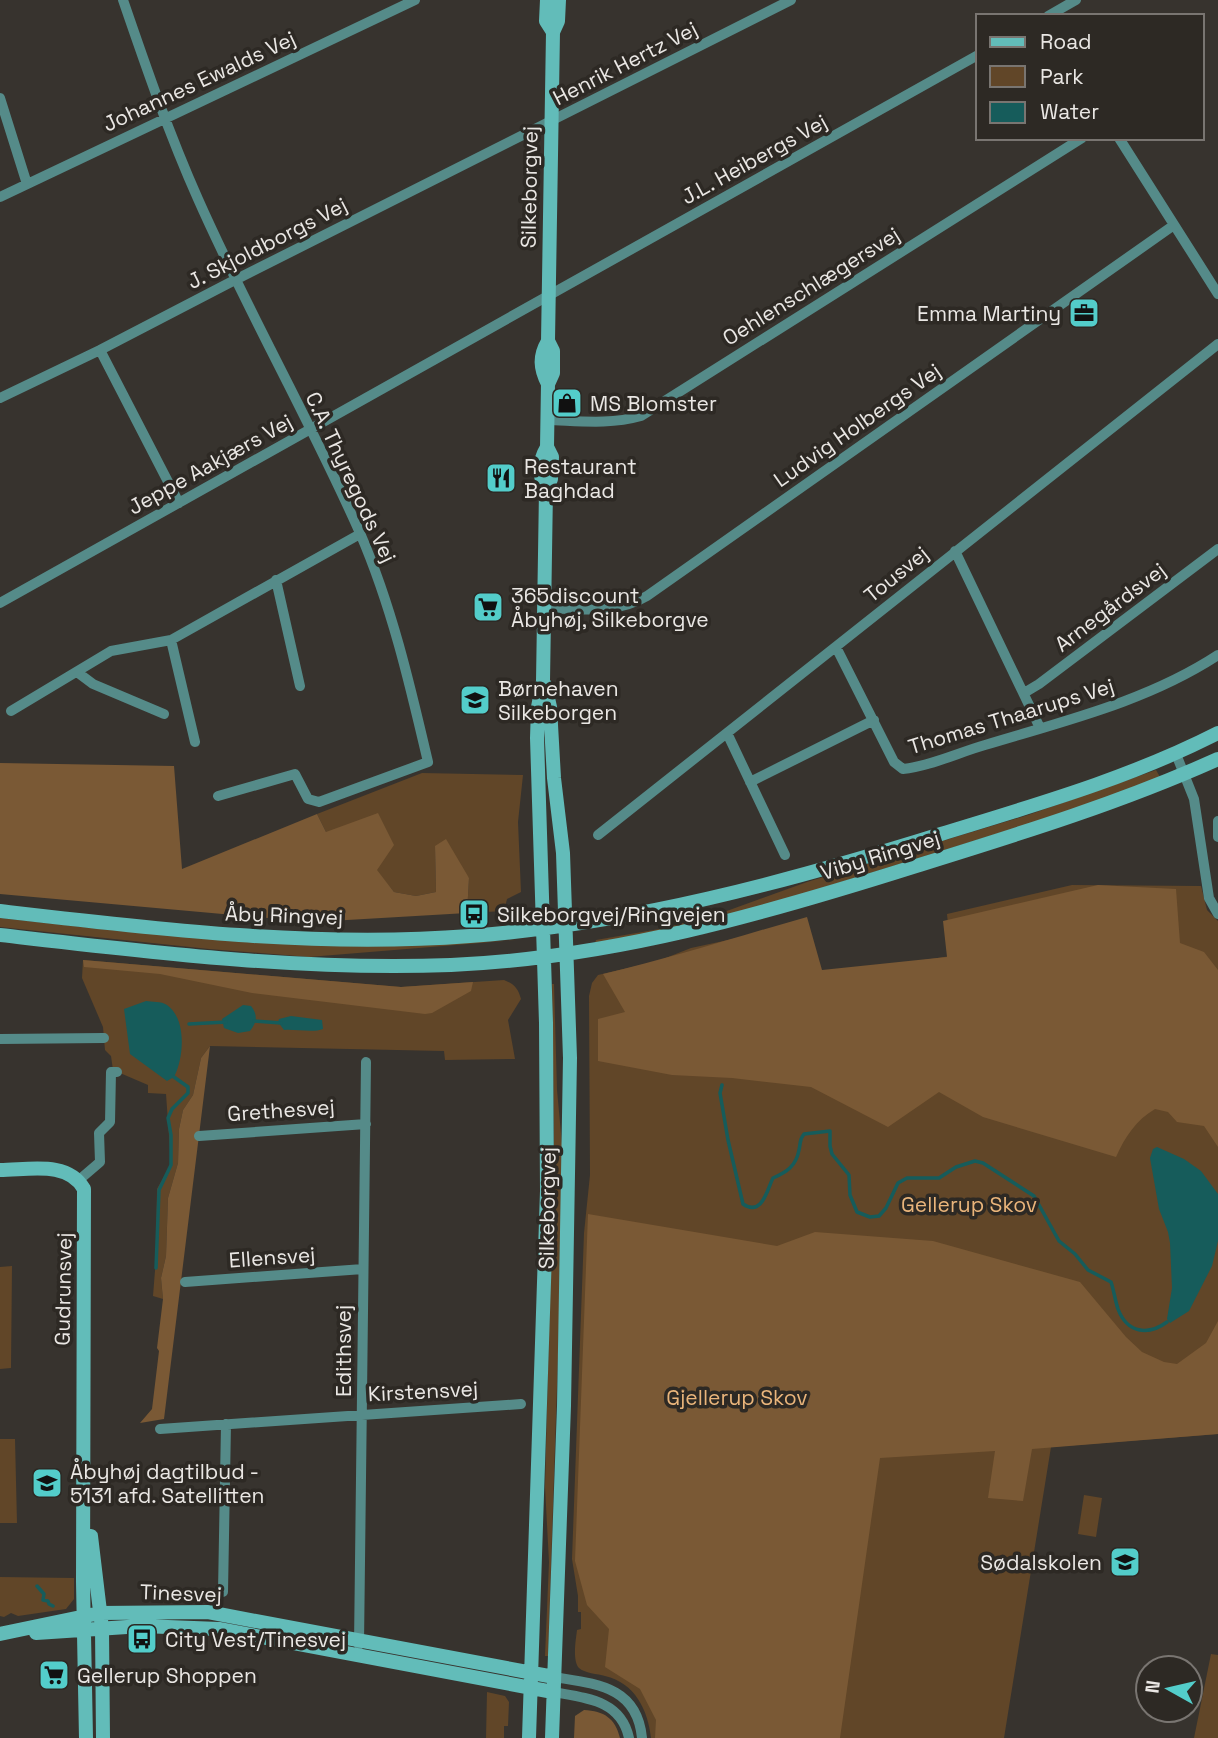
<svg xmlns="http://www.w3.org/2000/svg" width="1218" height="1738" font-family="'Space Grotesk',sans-serif">
	<style>
		.green { fill: #614628 }
		.forest { fill: #7a5935 }
		.water { fill: #165c5b }
		.lines { fill: none; stroke-linecap: round; stroke-linejoin: round }
		.stream { stroke: #165c5b; stroke-width: 3.5 }
		.street { stroke: #558b89; stroke-width: 10 }
		.secondary { stroke: #62bcb9; stroke-width: 14 }
		.labels { text-anchor: middle; dominant-baseline: central; stroke-width: 7; stroke-linejoin: round; paint-order: stroke }
		.street-label { font-size: 21px; fill: #eae7e4; stroke: #2d2924 }
		.poi-label { font-size: 21px; fill: #eae7e4; stroke: #2d2924; text-anchor: start }
		.park-label { font-size: 21px; fill: #eab57b; stroke: #2d2924 }
	</style>
	<rect width="100%" height="100%" fill="#37332e"/>
	<path class="green" d="M1156,770L1160,777L1067,812L764,906L656,932L595,943L596,940L665,928L724,912L807,882L1028,815Z
		M422,773L523,775L518,822L521,892L507,899L504,911L467,913L469,878L435,846L436,892L416,896L394,892L376,870L326,832L317,814Z
		M1072,885L1201,886L1207,910L1218,921V1434L1051,1447L1004,1738H651C648,1710 635,1683 605,1676C598,1674 584,1673 579,1668C572,1660 576,1639 577,1630L581,1629V1612H578V1596L572,1559L584,1233L590,1175L589,996L592,983L598,975L658,961L691,948L803,924L812,976L951,956L947,914Z
		M0,918L111,930L481,942L517,940L309,957L209,949L0,927Z
		M83,960L401,987L504,980C514,984 518,988 521,999L508,1020L515,1059L445,1060L444,1051L210,1046L201,1058L193,1095L183,1110L179,1129L178,1163L168,1198L166,1256L161,1278L163,1299L153,1296L156,1258L157,1189L171,1164L166,1094L148,1093V1085L113,1070L111,1056L105,1050L103,1027L82,978Z
		M552,984H554L557,1090L562,1144L561,1266L548,1656H545L549,1562L545,1487L554,1133Z
		M12,1266L11,1368L0,1369V1267Z
		M0,1439H15L17,1523H0Z
		M1084,1495L1102,1498L1096,1537L1078,1534Z
		M0,1577L74,1578V1599L66,1609L18,1616L11,1613L4,1617L0,1616Z
		M1211,1654L1218,1655V1738H1194Z
		M487,1692L505,1696L509,1702L508,1726H504V1738H486Z"/>
	<path class="forest" d="M0,763L174,766L182,869L317,814L326,832L378,813L394,845L377,870L394,892L416,896L436,892L435,846L446,839L469,878L467,913L313,922L0,894Z
		M1098,885L1176,889L1180,943L1204,952L1218,970V1147L1204,1126L1177,1122L1168,1112L1155,1109C1136,1120 1125,1137 1116,1157L983,1117L939,1092L888,1127L811,1087L732,1078L672,1075L598,1061V1019L625,1012L603,974C672,958 739,936 807,917L822,970L947,957L943,921Z
		M83,960L401,987L473,982L471,991L432,1013L425,1014L252,993L160,974L84,967Z
		M210,1046L164,1419L140,1423L152,1409L159,1351L157,1348L163,1299L161,1278L166,1256L168,1198L178,1163L179,1129L183,1110L193,1095L201,1058Z
		M588,1214L777,1246L815,1232L933,1241L1080,1282L1126,1337L1142,1352L1164,1362L1177,1364L1206,1343L1218,1321V1434L1032,1449L1023,1501L988,1498L995,1451L880,1458L840,1738H655L656,1720L640,1689L605,1667L609,1629L587,1605L575,1561Z
		M584,1710C604,1711 615,1718 620,1738H574L575,1716Z"/>
	<path class="water" d="M146,1001C152,1002 161,1001 167,1005C187,1019 184,1058 174,1077L167,1081L130,1054L124,1009Z
		M243,1005L251,1006C258,1015 257,1022 250,1031L238,1033L224,1028L222,1019Z
		M291,1016L322,1020L323,1029C314,1033 295,1029 284,1030L278,1022L279,1019Z
		M1157,1147L1184,1159L1201,1171L1218,1194V1241L1212,1266L1189,1311L1170,1323L1167,1319L1172,1288L1170,1243L1168,1232L1159,1209L1150,1158L1153,1149Z"/>
	<g class="lines">
		<path class="stream" d="M254,1021L281,1023
			M189,1024L226,1022
			M722,1085L720,1093L728,1140L743,1204C762,1217 767,1190 773,1178C787,1172 796,1166 799,1150C801,1142 799,1140 804,1134L830,1131V1146L832,1154L849,1175L850,1195L857,1212L870,1217L879,1216L886,1208L898,1183L907,1178H939L956,1167L975,1161L983,1163L1034,1196L1059,1241L1075,1254L1088,1270L1111,1282C1114,1291 1115,1300 1118,1309C1127,1333 1148,1336 1167,1322
			M156,1268L159,1190L171,1165V1135L168,1118L172,1109L188,1093V1087L174,1077
			M37,1586L44,1594L43,1600L48,1601L49,1604L53,1606"/>
		<path class="street" d="M123,0C146,67 169,134 198,199C248,312 310,420 360,533C392,607 410,685 428,762L319,802L308,799L295,774L218,796
			M1048,16L1076,0
			M0,98L27,184
			M1119,138L1218,294
			M0,197L415,0
			M100,350L179,503
			M0,398L100,350L231,282L791,0
			M547,420C580,421 609,425 641,416L1082,138
			M955,551L1040,728
			M276,580L300,686
			M0,603L978,55
			M544,608C580,609 615,615 647,596L1174,225
			M171,640L195,742
			M836,647L894,762L903,769C928,767 960,752 985,745C1064,721 1148,701 1218,655
			M77,672L93,684L164,714
			M1024,693L1039,684L1218,549
			M11,711L111,651L171,640L360,534
			M727,733L785,855
			M1176,754L1194,799L1209,898L1218,914
			M750,782L874,720
			M1218,821V837
			M598,835L1218,344
			M0,1039L104,1038
			M199,1136L366,1124
			M79,1180L100,1162L99,1133L110,1122L111,1072H117
			M185,1282L363,1269
			M160,1429L521,1404
			M223,1592L226,1424
			M359,1645L366,1062
			M554,1677C596,1684 637,1686 642,1738
			M553,1692C586,1698 621,1700 629,1738"/>
		<path class="secondary" d="M547,0L546,21L553,32
			M548,384C540,369 539,356 548,341
			M546,490C538,475 538,462 547,447
			M545,685L550,707L554,778L563,853L570,1058L564,1406L552,1738
			M0,911C155,929 313,948 470,936C631,924 787,882 941,834C1035,805 1130,778 1218,733
			M0,935C149,952 301,971 451,965C612,958 764,914 916,866C1019,834 1120,803 1218,759
			M0,1170C28,1170 68,1160 84,1189L83,1582L86,1738
			M91,1536L102,1628L103,1738
			M36,1633L142,1626L219,1629L553,1692
			M0,1634L100,1613L208,1612L554,1677
			M529,1738L547,1191L546,1023L537,738L538,707L543,681L546,490L551,479L552,457L547,447L548,384L553,373V351L548,341L553,32L558,21L559,0"/>
	</g>
	<defs>
		<g id="office-square" transform="scale(1.575)"><rect x="-9" y="-9" width="18" height="18" rx="4" fill="#53cdca" stroke="#2d2924"/><path d="M-6-3h4V-5.5h4V-3h4V5H-6ZM-1-4.5V-3h2v-1.5ZM-6 0V1H6V0Z" fill="#111"/></g>
		<g id="shop-square" transform="scale(1.575)"><rect x="-9" y="-9" width="18" height="18" rx="4" fill="#53cdca" stroke="#2d2924"/><path d="M-5-2.5h2.3a2.7 3.5 0 0 1 5.4 0H5L5.5 6h-11ZM-1.5-2.5h3a1.5 2.3 0 0 0-3 0Z" fill="#111"/></g>
		<g id="restaurant-square" transform="scale(1.575)"><rect x="-9" y="-9" width="18" height="18" rx="4" fill="#53cdca" stroke="#2d2924"/><path d="M-5-6h1v4h1v-4h1v4h1v-4h1v5L-1.5 .5V6h-2V.5L-5-1ZM5-6V6H3V1.5H1.5Q1.5-4 5-6Z" fill="#111"/></g>
		<g id="supermarket-square" transform="scale(1.575)"><rect x="-9" y="-9" width="18" height="18" rx="4" fill="#53cdca" stroke="#2d2924"/><path d="M-6-5.5h2.5l.6 2H6L4.5 2H-2.5L-4.4-4H-6ZM-1.5 3.2a1.3 1.3 0 1 0 .1 0ZM3 3.2a1.3 1.3 0 1 0 .1 0Z" fill="#111"/></g>
		<g id="school-square" transform="scale(1.575)"><rect x="-9" y="-9" width="18" height="18" rx="4" fill="#53cdca" stroke="#2d2924"/><path d="M0-5L7-2L0 1L-7-2ZM-4 1L0 2.5L4 1V4Q0 6-4 4Z" fill="#111"/></g>
		<g id="bus-square" transform="scale(1.575)"><rect x="-9" y="-9" width="18" height="18" rx="4" fill="#53cdca" stroke="#2d2924"/><path d="M-5-6H5V4H4V6H2V4H-2V6H-4V4H-5ZM-3.5-4V0h7V-4ZM-3.5 1.2v1.5H-2V1.2ZM2 1.2v1.5H3.5V1.2Z" fill="#111"/></g>
	</defs>
	<g fill-rule="evenodd">
		<use href="#office-square" x="1084" y="313"/>
		<use href="#shop-square" x="567" y="403"/>
		<use href="#restaurant-square" x="501" y="478"/>
		<use href="#supermarket-square" x="488" y="607"/>
		<use href="#school-square" x="475" y="700"/>
		<use href="#bus-square" x="474" y="914"/>
		<use href="#school-square" x="47" y="1483"/>
		<use href="#school-square" x="1125" y="1562"/>
		<use href="#bus-square" x="142" y="1639"/>
		<use href="#supermarket-square" x="54" y="1675"/>
	</g>
	<g class="labels">
		<g class="street-label">
			<text transform="translate(625 63) rotate(-27)">Henrik Hertz Vej</text>
			<text transform="translate(199 81) rotate(-25)">Johannes Ewalds Vej</text>
			<text transform="translate(754 159) rotate(-29)">J.L. Heibergs Vej</text>
			<text transform="translate(529 187) rotate(-89)">Silkeborgvej</text>
			<text transform="translate(267 243) rotate(-27)">J. Skjoldborgs Vej</text>
			<text transform="translate(811 286) rotate(-32)">Oehlenschlægersvej</text>
			<text transform="translate(857 425) rotate(-35)">Ludvig Holbergs Vej</text>
			<text transform="translate(210 464) rotate(-29)">Jeppe Aakjærs Vej</text>
			<text transform="translate(351 477) rotate(65)">C.A. Thyregods Vej</text>
			<text transform="translate(896 574) rotate(-39)">Tousvej</text>
			<text transform="translate(1110 607) rotate(-37)">Arnegårdsvej</text>
			<text transform="translate(1011 716) rotate(-17)">Thomas Thaarups Vej</text>
			<text transform="translate(880 855) rotate(-17)">Viby Ringvej</text>
			<text transform="translate(284 915) rotate(2)">Åby Ringvej</text>
			<text transform="translate(281 1110) rotate(-4)">Grethesvej</text>
			<text transform="translate(547 1208) rotate(-89)">Silkeborgvej</text>
			<text transform="translate(272 1257) rotate(-4)">Ellensvej</text>
			<text transform="translate(63 1289) rotate(-89)">Gudrunsvej</text>
			<text transform="translate(343 1351) rotate(-90)">Edithsvej</text>
			<text transform="translate(423 1391) rotate(-3)">Kirstensvej</text>
			<text transform="translate(181 1593) rotate(2)">Tinesvej</text>
		</g>
		<g class="poi-label">
			<text x="1061" y="313" text-anchor="end">Emma Martiny</text>
			<text x="590" y="403">MS Blomster</text>
			<text x="524" y="466">Restaurant<tspan x="524" dy="24">Baghdad</tspan></text>
			<text x="511" y="595">365discount<tspan x="511" dy="24">Åbyhøj, Silkeborgve</tspan></text>
			<text x="498" y="688">Børnehaven<tspan x="498" dy="24">Silkeborgen</tspan></text>
			<text x="497" y="914">Silkeborgvej/Ringvejen</text>
			<text x="70" y="1471">Åbyhøj dagtilbud -<tspan x="70" dy="24">5131 afd. Satellitten</tspan></text>
			<text x="1102" y="1562" text-anchor="end">Sødalskolen</text>
			<text x="165" y="1639">City Vest/Tinesvej</text>
			<text x="77" y="1675">Gellerup Shoppen</text>
		</g>
		<g class="park-label">
			<text x="969" y="1204">Gellerup Skov</text>
			<text x="737" y="1397">Gjellerup Skov</text>
		</g>
	</g>
	<rect x="976" y="14" width="228" height="126" fill="#2d2924" stroke="#797571" stroke-width="2"/>
	<rect x="990" y="37" width="35" height="10" fill="#62bcb9" stroke="#797571" stroke-width="2"/>
	<text x="1040" y="49" font-size="21" fill="#eae7e4">Road</text>
	<rect x="990" y="66" width="35" height="21" fill="#614628" stroke="#797571" stroke-width="2"/>
	<text x="1040" y="84" font-size="21" fill="#eae7e4">Park</text>
	<rect x="990" y="102" width="35" height="21" fill="#165c5b" stroke="#797571" stroke-width="2"/>
	<text x="1040" y="119" font-size="21" fill="#eae7e4">Water</text>
	<g transform="translate(1169 1689) rotate(278)"><circle r="33" fill="#2d2924" stroke="#797571" stroke-width="2"/>
	<path d="M0-5L12 26L0 18L-12 26Z" fill="#53cdca"/>
	<text y="-10" font-size="19" font-weight="bold" text-anchor="middle" fill="#eae7e4">N</text>
	</g>
</svg>
